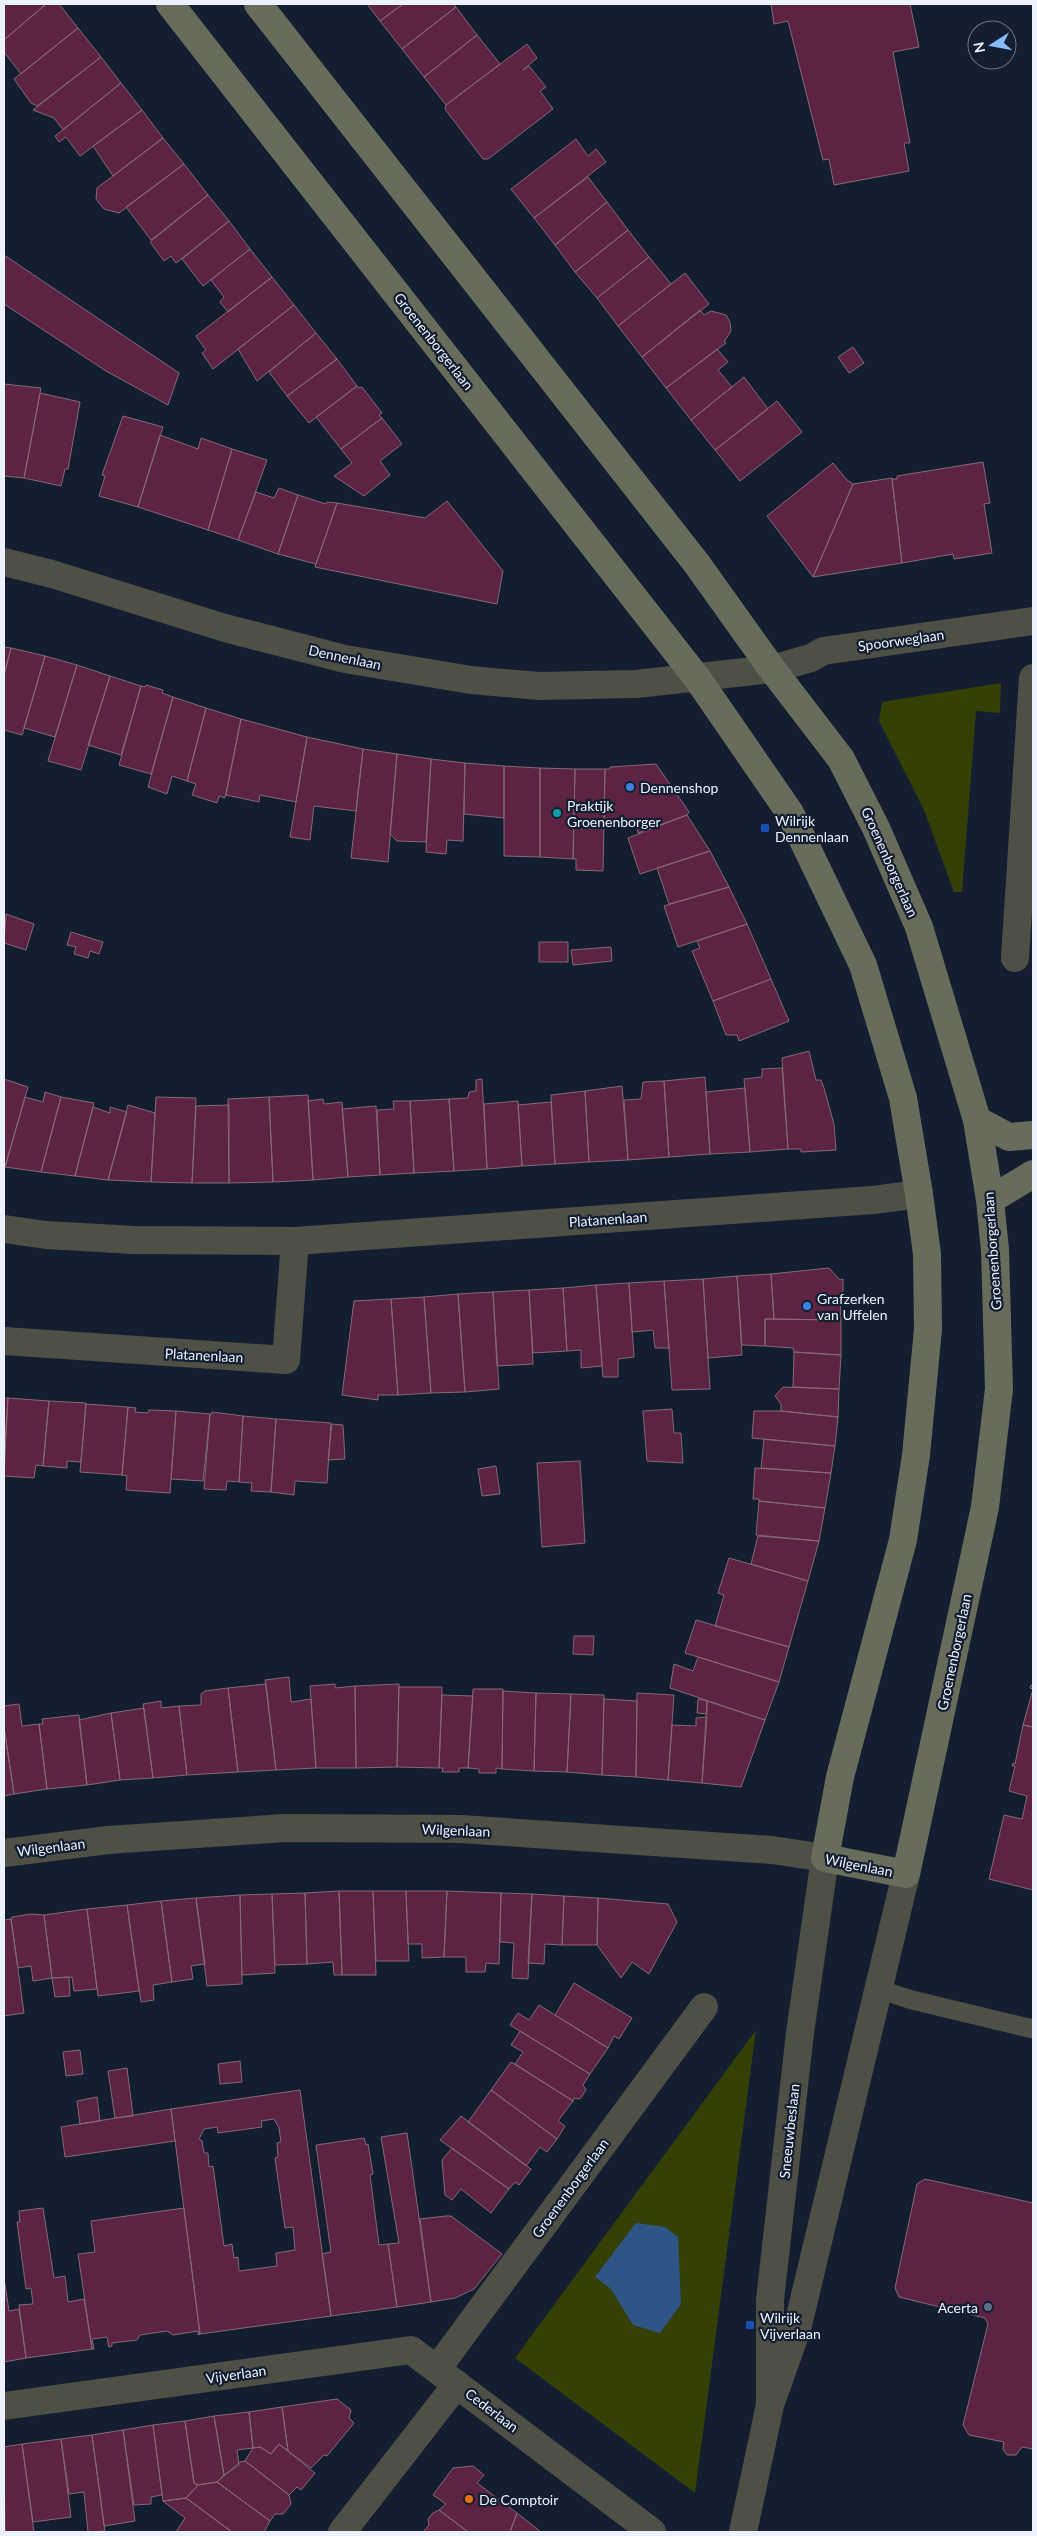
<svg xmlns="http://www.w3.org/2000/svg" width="1037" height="2536" font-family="Lato,sans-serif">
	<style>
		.green { fill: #354006 }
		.water { fill: #2e5585 }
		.building { fill: #5c2442; stroke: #846975; fill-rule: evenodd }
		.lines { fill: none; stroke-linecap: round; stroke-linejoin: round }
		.lane { stroke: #4e5046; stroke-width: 19 }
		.street { stroke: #4e5046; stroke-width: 28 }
		.secondary { stroke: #686c5b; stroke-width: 28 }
		.shop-dot { fill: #3f7fe0; stroke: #131f31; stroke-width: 2 }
		.culture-dot { fill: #0f9aa8; stroke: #131f31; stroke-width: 2 }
		.transit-dot { fill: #1a4fb4; stroke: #131f31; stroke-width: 2 }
		.service-dot { fill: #5c6f8a; stroke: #131f31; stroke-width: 2 }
		.food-dot { fill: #e8710a; stroke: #131f31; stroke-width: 2 }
		.labels { text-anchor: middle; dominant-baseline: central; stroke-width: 4.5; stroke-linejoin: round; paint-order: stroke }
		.street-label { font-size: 14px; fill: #ecf2fd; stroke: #131f31 }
		.poi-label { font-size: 14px; fill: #ecf2fd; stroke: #131f31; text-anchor: start }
	</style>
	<rect width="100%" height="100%" fill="#131f31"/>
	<path class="green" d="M1001,683L1000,713L976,711L962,892H954L924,810L879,721L882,702Z
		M756,2030L695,2493L515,2358Z"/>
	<path class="water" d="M636,2223L665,2227L678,2237L681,2304L660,2333L633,2325L611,2289L595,2277Z"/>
	<path class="building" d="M4,4H46L4,40Z
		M46,4H59L78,28L21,74L4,52V40Z
		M367,4H403L380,21Z
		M403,4H453L456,7L402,49L380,21Z
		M771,4H910L919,47L893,52L910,143H904L909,171L834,185L829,159L823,160L788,21L774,24Z
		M456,7L477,35L424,77L402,49Z
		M78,28L101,57L37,106L31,103L14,79Z
		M477,35L500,64L446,105L424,77Z
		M527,44L537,58L523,70L529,66L546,87L540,91L553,109L488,159H483L445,109L446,105Z
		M101,57L121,83L63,130L54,118L33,110Z
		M121,83L142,110L80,156L66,137L59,142L55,136Z
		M142,110L163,138L113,176L93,146Z
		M163,138L184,164L119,213L104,209L96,199L97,188Z
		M576,139L588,156L596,149L606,162L534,218L511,189Z
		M184,164L208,195L151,240L126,207Z
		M588,177L607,202L555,245L534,218Z
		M208,195L229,221L176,263L171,256L164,261L150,242Z
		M607,202L628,230L575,272L555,245Z
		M229,221L250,249L203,286L182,259Z
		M628,230L649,257L597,298L575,272Z
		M250,249L272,277L228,312L220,302L224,297L211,280Z
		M4,255L179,373L168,405L106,371L4,304Z
		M649,257L671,284L618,326L597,298Z
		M685,273L709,304L642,357L618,326Z
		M272,277L294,305L213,369L202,353L206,350L196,336Z
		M294,305L316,333L257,381L238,349Z
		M700,310L704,315L711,311L726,315L730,322L731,331L724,342L726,343L666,388L642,357Z
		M316,333L337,359L287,396L269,372Z
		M853,347L864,363L849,373L838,357Z
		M717,349L728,362L718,370L732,387L691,420L666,388Z
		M337,359L357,386L309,423L287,396Z
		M744,377L768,409L715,450L691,420Z
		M4,384L41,388L24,478L4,476Z
		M357,386L359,388L362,387L382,413L379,415L382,418L341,449L316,417Z
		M40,393L80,402L68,469H65L61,486L24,478Z
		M777,401L802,432L740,481L715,450Z
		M123,416L163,427L138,507L99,496L105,476L102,475Z
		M382,418L402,444L380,461L390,475L364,496L334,476L352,463L341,449Z
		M160,435L198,449L201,438L232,449L208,530L138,507Z
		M232,449L267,460L238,540L208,530Z
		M983,462L990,503L984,504L992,553L954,559L953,554L902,563L892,479H897V476Z
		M833,463L847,480L853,484L813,577L767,516Z
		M892,478L902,563L813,577L853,484Z
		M279,488L298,495L278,554L238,540L256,492L274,498Z
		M298,495L326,504L327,502L337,503L316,564L278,554Z
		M447,501L503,571L497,604L315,567L337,503L425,518Z
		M4,647L11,648L4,675Z
		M11,648L45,656L22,735L4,730V675Z
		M45,656L77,665L55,737L24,728Z
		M77,665L110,676L81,770L48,761Z
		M110,676L141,686L121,755L88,745Z
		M146,685L163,690L162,693L173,697L151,774L119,765L141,686L145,687Z
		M173,697L206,708L187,781L172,776L167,794L148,787Z
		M206,708L241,719L225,798L219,796L217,803L192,795L196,784L187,781Z
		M241,719L307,737L296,802L260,795L259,802L226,795Z
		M307,737L363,749L356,811L314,806L310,840L290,837Z
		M363,749L397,754L388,862L351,858Z
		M397,754L431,759L426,842L397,841L390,834Z
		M431,759L465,763L463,841L447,840L446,854L426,852Z
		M465,763L504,766V818L464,814Z
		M656,764L689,812L687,815L638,833L637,827L604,826L605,769H610V767Z
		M504,766L540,768V857L504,856Z
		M540,768L575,769L573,859L540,857Z
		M575,769H605L603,871L576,870V859H573Z
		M687,815L710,851L640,874L628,838Z
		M710,851L729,887L669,904L657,868Z
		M729,887L747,924L678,947L664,906Z
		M6,914L34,924L26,950L4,943Z
		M747,924L771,979L713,1001L692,951L700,948L697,941Z
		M71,932L103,942L99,954L90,951L88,958L74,954L76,947L67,945Z
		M539,942H568V962H539Z
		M611,947L612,961L573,965L571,950Z
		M771,979L789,1021L739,1041L737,1035H726L713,1001Z
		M809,1051L816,1080H821L824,1088L834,1124L836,1150L801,1152V1149H788L782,1058Z
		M782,1068L788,1149L750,1152L744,1079L762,1077V1069Z
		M705,1077L710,1154L669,1157L664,1081Z
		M4,1079L28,1087L5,1167H4Z
		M482,1079L487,1169L454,1171L449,1099L468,1098L469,1092L476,1091V1080Z
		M664,1081L669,1157L628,1160L624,1100L641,1099L643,1082Z
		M622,1086L628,1160L589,1162L585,1091Z
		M745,1088L750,1152L710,1154L706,1092Z
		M585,1091L589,1162L555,1164L551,1095Z
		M45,1092L61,1097L41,1172L5,1167L25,1097L43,1102Z
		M308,1095L313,1180L273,1182L269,1097Z
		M61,1097L94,1103L75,1176L41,1172Z
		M156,1097L196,1098L192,1183L151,1182Z
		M269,1097L273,1182L229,1183L228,1099Z
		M323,1099L324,1104L342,1102L348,1177L313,1180L308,1101Z
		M449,1099L454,1171L414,1173L410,1101Z
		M393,1101H410L414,1173L380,1175L377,1110L394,1109Z
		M518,1101L522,1166L487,1169L484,1104Z
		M551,1102L555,1164L522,1166L518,1105Z
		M128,1105L155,1113L151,1182L108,1180Z
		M229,1105V1183H192L196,1106Z
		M376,1106L380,1175L348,1177L342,1109Z
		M93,1107L110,1113V1107L127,1112L108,1180L75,1176Z
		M829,1268L840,1280L843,1279V1293H840L841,1320L774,1319L771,1274Z
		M771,1274L774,1319H765V1346L742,1345L737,1276Z
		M737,1276L742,1355L708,1358L703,1279Z
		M703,1279L710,1389L672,1390L664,1281Z
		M664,1281L669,1348H655L653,1330L632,1332L629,1283Z
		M629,1283L634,1357L618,1359V1377H603L596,1285Z
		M596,1285L602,1366L581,1368V1350L567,1351L563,1288Z
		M563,1288L567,1351L533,1353L529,1290Z
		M529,1290L533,1364L497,1366L493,1292Z
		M493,1292L499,1389L465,1392L458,1294Z
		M458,1294L465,1392L431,1393L424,1297Z
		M424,1297L431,1393L398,1395L391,1299Z
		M391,1299L398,1395H378V1400L342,1395L354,1301Z
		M765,1319L841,1320V1355L794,1352L793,1348L765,1346Z
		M794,1352L841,1355L839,1389L793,1387Z
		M783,1387L839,1389L838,1417L781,1411V1404L775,1396Z
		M4,1398H8L4,1457Z
		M8,1398L49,1401L43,1466L36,1465L34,1478L4,1476Z
		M49,1401L86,1403L81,1462L67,1461V1468L43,1466Z
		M86,1404L128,1407L122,1475L80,1472Z
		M128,1407L136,1408L135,1412L148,1413L149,1410L176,1411L170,1493L126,1490L127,1476L122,1475Z
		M672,1409L674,1433H681L683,1463L647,1461L643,1411Z
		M176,1411L210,1414L203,1481L171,1479Z
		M754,1411H781L838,1417L835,1446L752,1438Z
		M212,1412L243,1416L239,1482L227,1481L226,1490L204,1489L210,1414H212Z
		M243,1416L276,1419L271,1492L251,1491L252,1483L239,1482Z
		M276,1419L331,1423L327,1483L295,1481L294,1495L271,1492Z
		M332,1424L343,1425L345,1459L328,1460Z
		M764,1439L835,1446L831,1473L761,1468Z
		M580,1461L585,1543L542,1547L537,1463Z
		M496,1466L500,1494L482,1496L478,1469Z
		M755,1468L831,1473L825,1508L759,1501V1499H753Z
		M759,1501L825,1508L819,1541L756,1535Z
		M758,1536L819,1541L808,1581L751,1564Z
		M729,1558L808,1581L789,1647L715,1626L724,1595L718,1593Z
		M696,1620L789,1647L779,1682L685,1653Z
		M574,1636H594L593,1655L573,1654Z
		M698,1657L779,1682L765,1720L670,1688L674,1664L693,1671Z
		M289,1677L291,1702L311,1699L316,1768L276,1770L265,1680Z
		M266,1684L276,1770L238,1772L228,1688Z
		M335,1684V1688L355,1686L356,1768H316L310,1686Z
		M399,1684L397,1767L356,1768L355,1686Z
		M1031,1685L1033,1686V1727L1023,1725L1033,1689L1030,1688Z
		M399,1687H442L439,1768L397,1767Z
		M228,1688L238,1772L187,1775L179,1706L201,1705V1694L205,1691Z
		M473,1689H503L502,1769L496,1768V1773H479V1769L468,1768Z
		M503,1691L536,1693L534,1771L502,1769Z
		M536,1693L571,1694L567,1772L534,1771Z
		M637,1693L674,1695L668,1780L636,1777Z
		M571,1694L604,1695L602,1775L567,1772Z
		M442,1695L473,1696L468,1768H459V1772H442L443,1768H439Z
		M604,1699L637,1701L636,1777L602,1775Z
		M698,1699L707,1701V1714L697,1713Z
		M161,1701V1708L179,1706L187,1775L153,1778L143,1704Z
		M707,1701L765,1720L741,1787L702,1783Z
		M19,1704L22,1726L39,1724L47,1789L14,1794L4,1727V1706Z
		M144,1708L153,1778L120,1780L111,1713Z
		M111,1713L120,1780L87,1785L79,1720Z
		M79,1715L87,1785L47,1789L39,1724H43L42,1719Z
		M707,1717L702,1783L668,1780L672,1725L696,1726V1718Z
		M1023,1725L1033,1727V1890L989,1879L1004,1815L1022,1819L1027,1796L1009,1791L1015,1766H1012L1013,1763L1015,1764Z
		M4,1727L14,1794L4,1796Z
		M339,1891L342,1975H334L333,1962L307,1964L305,1893Z
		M339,1891H373L376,1975H342Z
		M373,1891H406L409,1961H376Z
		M406,1891H447L444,1957L422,1958V1944H408Z
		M447,1891L501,1893L499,1964L486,1963L485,1972H466V1957H444Z
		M305,1893L307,1964L275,1965L272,1894Z
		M501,1893L532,1894L528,1979L512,1978L514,1943L500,1942Z
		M272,1894L275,1973L242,1975L240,1895Z
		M532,1894L564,1896L562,1945L545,1944L544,1964L528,1963Z
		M240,1895L242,1984L207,1986L196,1898Z
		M564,1896L598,1898L597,1945H562Z
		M196,1898L205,1964L191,1966L193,1979L172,1982L161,1901Z
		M598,1898L668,1904L677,1922L649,1974L632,1962L621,1978L597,1945Z
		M161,1901L172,1982L153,1985L154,2000L141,2002L127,1905Z
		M127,1905L139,1991L98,1996L87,1909Z
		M87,1909L97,1989L74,1991L72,1977L52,1978L44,1915Z
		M31,1914L44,1915L52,1978L33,1981L31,1966L18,1968L11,1919L12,1917Z
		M11,1919L24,2013L4,2016V1920Z
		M69,1977L70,1996L55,1997L52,1978Z
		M574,1983L632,2018L619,2039L614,2036L608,2048L555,2015Z
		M539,2005L608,2048L590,2074L510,2025L518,2013L529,2020Z
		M520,2031L590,2074L583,2085L586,2090L580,2099L574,2098L573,2101L515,2064L523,2052L511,2045Z
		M80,2050L83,2074L66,2076L63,2052Z
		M240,2061L242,2082L220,2084L218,2064Z
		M511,2062L573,2101L558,2121L565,2126L557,2139L491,2090Z
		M127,2068L133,2116L115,2118L108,2071Z
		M300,2090L331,2316L200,2334L171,2109ZM274,2119L279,2128L281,2142L277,2143L278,2157L275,2158L285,2228L293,2227L295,2250L276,2253L277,2266L239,2271L238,2257L234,2258L232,2244L224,2246L213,2166L209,2167L208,2153H204L202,2141L199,2139L204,2129L217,2127L218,2133L262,2127L261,2121Z
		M491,2090L557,2139L547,2152L540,2147L526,2166L468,2122Z
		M97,2097L100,2121L80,2124L77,2101Z
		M171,2109L175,2141L65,2157L61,2127Z
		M461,2116L531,2169L519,2185L515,2182L509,2189L440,2140Z
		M407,2133L431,2302L397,2307L388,2244L399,2243L381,2137Z
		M364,2138L366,2145L368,2144L373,2174L370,2175L379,2245L388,2244L397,2307L331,2316L322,2254L331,2252L316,2145Z
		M452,2148L509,2189L491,2213L461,2189L452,2200L445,2195L442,2160Z
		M925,2179L1033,2203V2449L1022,2447L1016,2455H1007L1003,2449L1004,2442L969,2435L963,2425L988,2324L985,2318L899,2297L895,2288L917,2184Z
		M43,2208L54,2278L65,2276L68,2302L84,2299L92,2349L26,2358L19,2305L33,2304L31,2288L26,2289L17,2222H20L19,2211Z
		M184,2208L200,2334L198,2335V2331L173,2335L167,2331L140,2335L137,2340L112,2343V2346L109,2347L107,2337L92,2339L94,2349H92L78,2254L95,2252L91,2221Z
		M446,2216H451L502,2254L474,2289L455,2298L431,2302L420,2219Z
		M4,2278L9,2311L19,2309L26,2358L4,2362Z
		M337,2399L351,2410L349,2418L354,2423L327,2456L324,2455L311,2468L288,2451L282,2407Z
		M282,2407L288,2451L279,2444L271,2454L260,2447L253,2448L249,2412Z
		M249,2412L253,2448L237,2450L239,2465L224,2475L214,2416Z
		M214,2416L224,2475L217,2482L198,2485L194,2483L185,2421Z
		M185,2421L194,2483L198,2485L186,2498L163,2501L153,2425Z
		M153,2425L162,2495L151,2497V2504L134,2505L123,2430Z
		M123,2430L135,2521L104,2526L92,2435Z
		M92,2435L105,2531L88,2532L84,2492L69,2494L61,2439Z
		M61,2439L71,2517L33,2522L22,2444Z
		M22,2444L34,2532H5L4,2447Z
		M279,2444L315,2473L301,2490L297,2487L289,2495L245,2461L253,2448L260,2447L271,2454Z
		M245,2461L289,2495L291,2504L283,2514H275L270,2521L217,2482L240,2462Z
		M473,2466L484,2475L477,2483L517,2513L510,2532H468L439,2510L446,2504L433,2495L453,2468Z
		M217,2482L270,2521L264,2532H232L186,2498L198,2485Z
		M186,2498L232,2532H176L185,2518L163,2501Z
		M439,2510L468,2532H423L429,2525L428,2519L433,2513Z
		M517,2513L541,2532H510Z"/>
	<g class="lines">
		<path class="lane" d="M878,1989L912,2000L1033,2029"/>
		<path class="street" d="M4,562L52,574L225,628L345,659L471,680L539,686L636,684L772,669L811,658L823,651L1033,621
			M1015,958L1033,678
			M4,1229L46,1235L134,1240L295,1241L873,1200L919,1194
			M4,1341L286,1360L295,1241
			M4,1853L108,1840L285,1828L461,1829L772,1850L825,1858L800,2033L770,2300V2405
			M437,2369L704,2007
			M4,2406L411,2350L652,2532
			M342,2532L457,2384
			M743,2532L770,2405L797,2329L906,1874"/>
		<path class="secondary" d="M170,4L697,678L790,813L863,965L903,1098L919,1194L927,1254L928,1329L916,1455L903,1540L840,1777L825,1858L906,1874L985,1507L999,1389L995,1250L990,1200L977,1120L919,927L876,828L841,759L772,669L697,564L258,4
			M977,1120L1009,1137L1033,1135
			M990,1200L1033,1174"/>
	</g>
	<g class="shop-dot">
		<circle cx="630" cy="787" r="5"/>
		<circle cx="807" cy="1306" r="5"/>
	</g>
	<circle class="culture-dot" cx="557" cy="813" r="5"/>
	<g class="transit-dot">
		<rect x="760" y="823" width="10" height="10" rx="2.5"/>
		<rect x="745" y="2320" width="10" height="10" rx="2.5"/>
	</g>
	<circle class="service-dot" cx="988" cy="2307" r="5"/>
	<circle class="food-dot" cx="469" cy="2499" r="5"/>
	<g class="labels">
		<g class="street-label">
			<text transform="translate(434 341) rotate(52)">Groenenborgerlaan</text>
			<text transform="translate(901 640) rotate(-8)">Spoorweglaan</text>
			<text transform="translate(345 657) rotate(12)">Dennenlaan</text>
			<text transform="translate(890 862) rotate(66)">Groenenborgerlaan</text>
			<text transform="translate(608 1219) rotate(-4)">Platanenlaan</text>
			<text transform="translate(992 1251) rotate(-94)">Groenenborgerlaan</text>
			<text transform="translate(204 1355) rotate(3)">Platanenlaan</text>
			<text transform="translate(954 1652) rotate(-78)">Groenenborgerlaan</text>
			<text transform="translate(456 1830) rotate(2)">Wilgenlaan</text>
			<text transform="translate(51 1847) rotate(-7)">Wilgenlaan</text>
			<text transform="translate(859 1865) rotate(11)">Wilgenlaan</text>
			<text transform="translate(789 2131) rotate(-84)">Sneeuwbeslaan</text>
			<text transform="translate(570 2188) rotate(-54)">Groenenborgerlaan</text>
			<text transform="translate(236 2374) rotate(-8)">Vijverlaan</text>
			<text transform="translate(492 2410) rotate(37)">Cederlaan</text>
		</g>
		<g class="poi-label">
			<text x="640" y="787">Dennenshop</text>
			<text x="567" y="805">Praktijk<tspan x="567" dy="16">Groenenborger</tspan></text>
			<text x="775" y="820">Wilrijk<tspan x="775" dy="16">Dennenlaan</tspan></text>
			<text x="817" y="1298">Grafzerken<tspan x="817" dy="16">van Uffelen</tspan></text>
			<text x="978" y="2307" text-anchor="end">Acerta</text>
			<text x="760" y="2317">Wilrijk<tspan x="760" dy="16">Vijverlaan</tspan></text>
			<text x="479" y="2499">De Comptoir</text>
		</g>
	</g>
	<rect width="1037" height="2536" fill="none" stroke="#ecf2fd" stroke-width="10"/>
	<g transform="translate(992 45) rotate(259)"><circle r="24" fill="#131f31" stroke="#6a7383"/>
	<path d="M0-4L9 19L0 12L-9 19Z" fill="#88bafc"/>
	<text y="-8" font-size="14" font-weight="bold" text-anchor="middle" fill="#ecf2fd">N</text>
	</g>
</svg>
